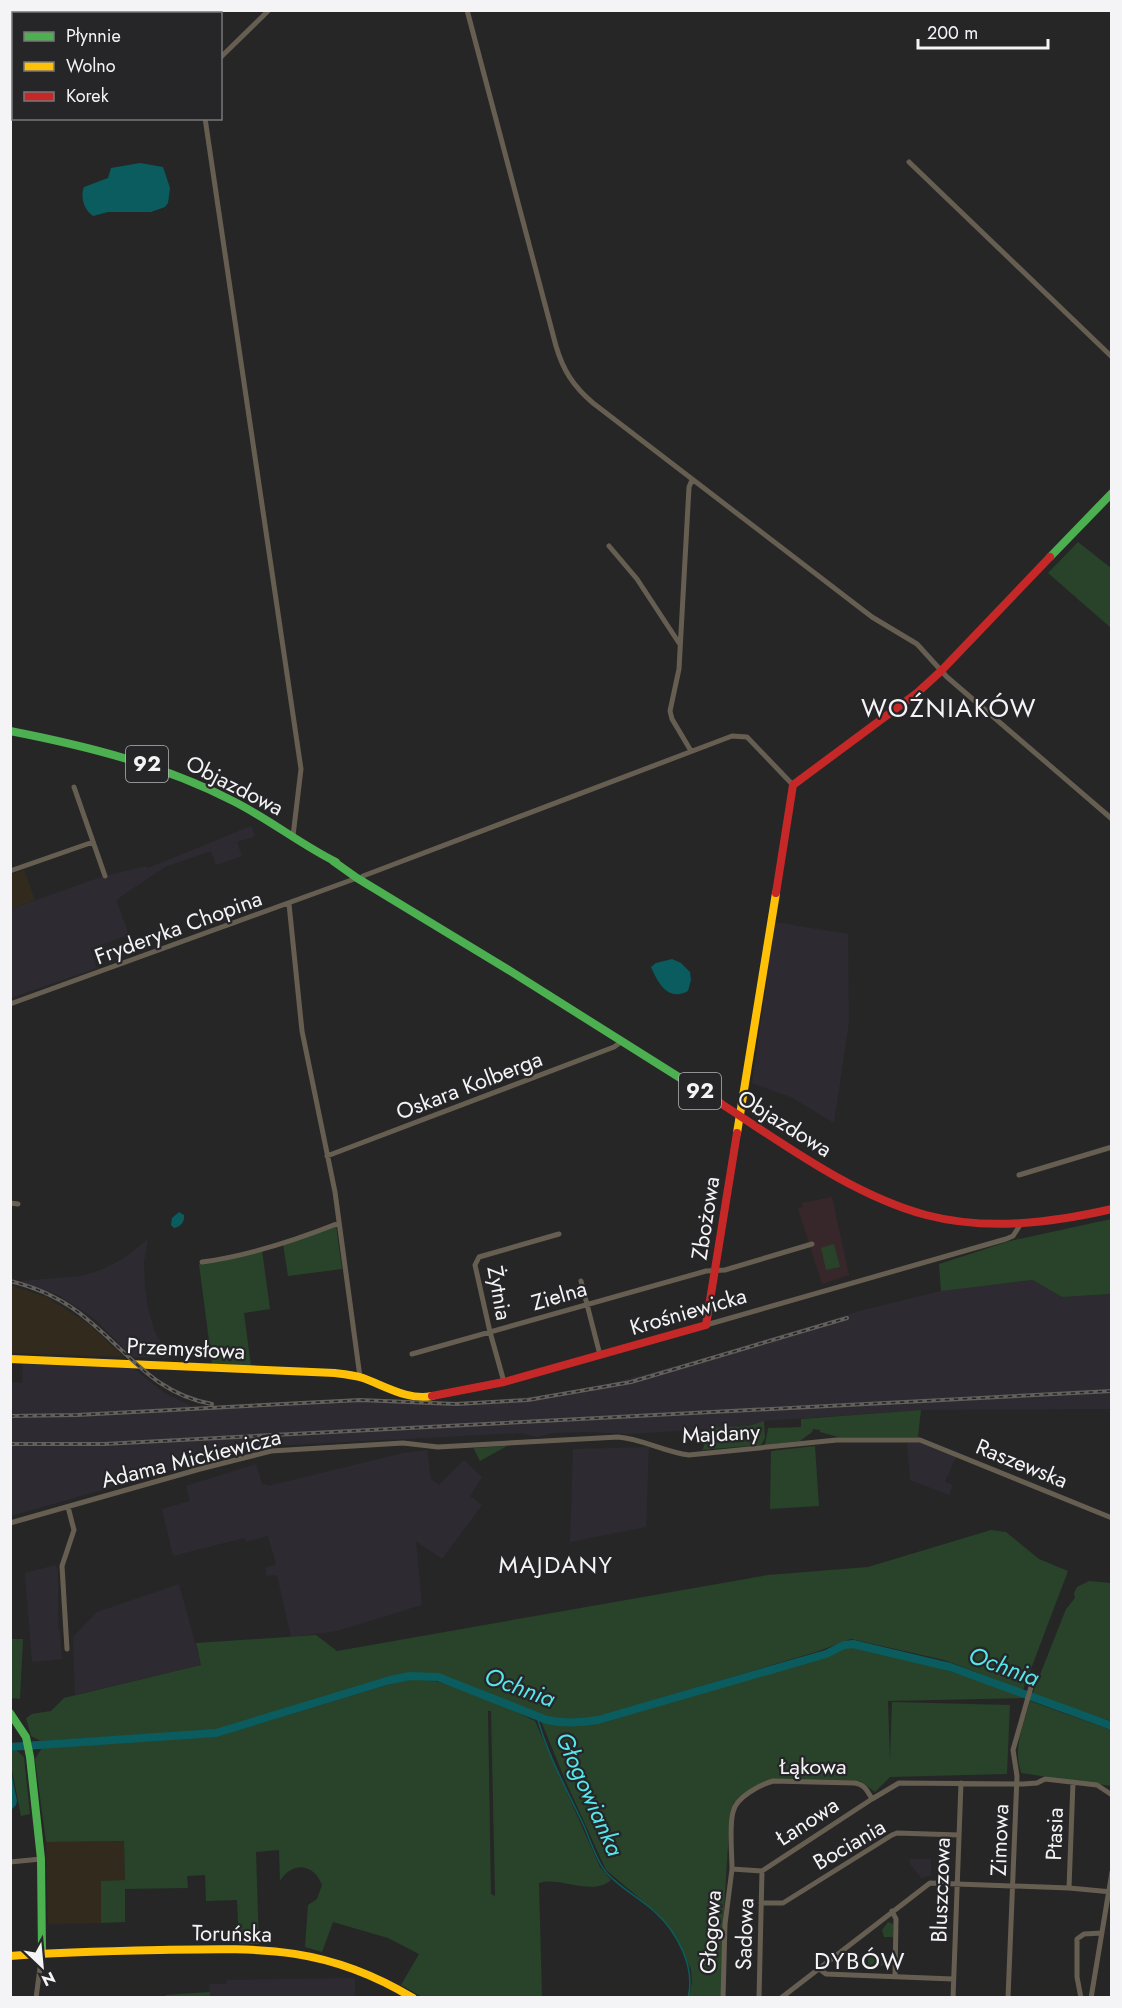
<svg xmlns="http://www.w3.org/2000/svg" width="1122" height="2008" font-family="Jost,sans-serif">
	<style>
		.commercial { fill: #322b1d }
		.built { fill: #2e2a31 }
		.education { fill: #37272a }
		.green { fill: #284329; fill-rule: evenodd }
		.water { fill: #0b5c5f }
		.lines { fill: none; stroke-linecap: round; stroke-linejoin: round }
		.stream { stroke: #0b5c5f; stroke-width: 1.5 }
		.river { stroke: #0b5c5f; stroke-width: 8 }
		.street { stroke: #675e52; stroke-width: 5 }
		.fast { stroke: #4caf50; stroke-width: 8 }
		.slow { stroke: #ffc107; stroke-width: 8 }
		.jam { stroke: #c62828; stroke-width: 8 }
		.rail-casing { stroke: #63605b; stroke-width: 4 }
		.rail { stroke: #262528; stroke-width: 1.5; stroke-dasharray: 4.5; stroke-linecap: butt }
		.labels { text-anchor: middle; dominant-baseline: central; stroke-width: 4.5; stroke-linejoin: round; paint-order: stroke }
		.shield { fill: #262528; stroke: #b6b5b8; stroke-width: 1.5 }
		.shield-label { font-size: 21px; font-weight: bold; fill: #f4f3f5 }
		.street-label { font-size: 22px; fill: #f4f3f5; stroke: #262528 }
		.neighbourhood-label { font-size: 24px; letter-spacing: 1.5px; fill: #f4f3f5; stroke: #262528 }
		.water-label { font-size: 24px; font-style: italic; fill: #54e7ec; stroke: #262528 }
		.quarter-label { font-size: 26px; letter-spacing: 1.5px; fill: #f4f3f5; stroke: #262528 }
	</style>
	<rect width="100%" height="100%" fill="#262627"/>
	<path class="commercial" d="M24,870L35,900L11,909L10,875Z
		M11,1285L46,1297L59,1305L87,1323L124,1357L11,1353Z
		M124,1841L125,1880L101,1881V1923L48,1924L46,1842Z"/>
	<path class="built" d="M251,826L255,836L237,842L242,856L216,865L211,851L165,867L116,900L129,935L90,949L97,968L11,998V909L101,877L146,866L148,868Z
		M775,922L848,934L849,1022L834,1123L793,1098L752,1083Z
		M148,1239L144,1262L145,1288L149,1313L155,1332L170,1358L133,1357L92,1317L58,1295L20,1281L81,1276L101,1270L124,1258Z
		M1034,1280L1062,1297L1111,1294V1409L921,1410L764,1421L749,1426L631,1434L585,1432L553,1433L537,1437L520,1433L268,1446L267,1448L200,1462L11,1516V1382L22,1383L23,1363L132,1367L163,1392L193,1407L370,1399L423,1402L485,1401L538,1396L600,1386L687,1363L863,1310L949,1289Z
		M907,1443H921L956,1457L945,1482L953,1485L949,1495L910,1480Z
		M649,1447L646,1527L570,1542L573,1449Z
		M427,1450L431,1479L439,1485L464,1460L482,1477L470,1496L482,1505L442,1559L416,1541L422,1605L337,1631L291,1637L277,1575L267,1576L265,1568L276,1564L268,1536L246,1542L244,1538L173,1556L162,1509L190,1501L186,1486L256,1464L262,1485L267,1484L268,1486L403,1453Z
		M55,1565L58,1569V1630L60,1631L62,1659L32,1662L25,1573Z
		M179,1584L201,1665L75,1695L73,1637L97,1612Z
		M910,1859H931V1876H927L922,1879L910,1864Z
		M355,1978V1997H210L209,1984H226L227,1980Z"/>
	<path class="education" d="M832,1197L849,1275L822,1284L798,1209L803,1206L801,1203Z"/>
	<path class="green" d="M1078,542L1111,568V628L1048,573Z
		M1111,1219V1294L1062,1297L1033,1280L941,1291L939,1264L1010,1241Z
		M336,1225L342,1269L288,1276L283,1244Z
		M834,1244L840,1267L826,1270L821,1248Z
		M262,1250L270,1309L244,1313L251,1366L212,1364L199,1264L222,1261Z
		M921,1410L918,1437H838L820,1432V1430L813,1429L812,1432L800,1441L765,1445L768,1428L801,1427V1419Z
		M764,1421L765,1438L761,1445L701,1450L703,1449L709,1428L749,1426Z
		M507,1446L480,1461L474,1449V1448Z
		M815,1446L819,1506L770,1509L771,1451Z
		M991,1530L1006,1532L1039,1559L1068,1571L1023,1690L944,1660L851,1639L816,1652L594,1718L570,1721L550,1717L446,1678L427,1673L405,1674L386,1678L217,1730L41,1741L31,1736L26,1718L32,1714L51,1711L64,1698L201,1665L196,1643L316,1635L337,1651L768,1575L868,1567Z
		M1089,1581L1111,1583V1721L1032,1695L1066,1609L1075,1598L1074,1593L1077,1587Z
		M10,1618L11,1639H23L20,1699L11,1698Z
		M857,1645C915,1659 970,1677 1026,1698L888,1701L890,1760L892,1702L1010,1705L1007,1774L890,1777L875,1792L860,1781L815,1780L764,1782L734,1802L730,1812L723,1927L722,1997H689L692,1982L691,1970L681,1947L667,1925L656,1912L606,1870L566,1782L541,1721L563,1726L591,1724L829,1654L843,1648Z
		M407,1679C436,1677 445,1685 470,1693C493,1701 514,1711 535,1721L600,1867L611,1880C592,1897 561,1876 539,1883L542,1997H422L401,1985L419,1954L388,1938L333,1922L322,1952L305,1947L308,1905L317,1899L322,1885C314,1863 292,1861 280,1881L279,1850L256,1852L259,1944H239L237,1900L206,1901L205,1875L187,1876L188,1888L125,1889V1922L101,1923V1881L125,1880L124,1841L46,1842L35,1759L42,1748L222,1735ZM488,1711H491L495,1896L491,1894Z
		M1030,1701L1111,1730V1786L1021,1773C1013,1745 1023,1728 1030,1701Z
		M11,1751H17L24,1757L30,1814L21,1816L11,1765Z
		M888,1922L893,1924V1937H884L882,1930Z
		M868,1956L887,1957V1966L868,1965Z
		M210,1992V1997H166V1995Z"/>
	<path class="water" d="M140,163L163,167L170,188L168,203L165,207L151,212H108L93,216C84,210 80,197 84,187L108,178L111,168Z
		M672,959L681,963L690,972L691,980L688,991C668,1002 658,983 651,967L656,963Z
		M179,1212L184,1215C185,1222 180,1227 174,1228L171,1225L172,1218Z
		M10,1767L17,1801L16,1805L11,1810Z"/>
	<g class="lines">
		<path class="stream" d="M537,1716C546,1752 568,1792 584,1826C590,1840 596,1859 605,1871C618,1887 640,1898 655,1912C677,1932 696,1967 688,1998"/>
		<path class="river" d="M10,1747L216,1733L390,1680L410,1676L438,1677L547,1720C565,1724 580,1723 598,1720L826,1654L844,1645L853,1644L950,1667L1112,1726"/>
		<path class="street" d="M467,10L556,346C563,370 573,386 593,403L872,617L917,644L947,677L1112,819
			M220,58L269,10
			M205,118L301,769L293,836
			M909,162L1112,357
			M609,546L637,579L679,643
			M691,751L672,719L670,711L679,669L689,487L692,480
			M74,787L105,876
			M10,871L93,842
			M363,876L732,736L747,737L793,785
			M289,904L302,1031L335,1192L360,1377
			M10,1004L357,878
			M327,1156L614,1047L621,1042
			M1019,1175L1112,1147
			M10,1203L18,1204
			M202,1262C249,1256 296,1240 339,1223
			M581,1281L600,1355
			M706,1325L1006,1239L1013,1236L1020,1225
			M412,1354L706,1271L725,1270L812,1244
			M504,1382L490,1332L475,1265L479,1257L559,1234
			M10,1523L200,1469L271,1451L403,1443L438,1447L618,1437C643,1439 664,1452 689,1455L837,1440H920L1112,1518
			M67,1649L62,1566L74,1530L68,1507
			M10,1862L41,1859
			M762,1871L732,1869C732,1853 729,1826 733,1812C736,1797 760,1785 773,1781L854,1783C864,1784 867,1790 872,1799L899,1783L1023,1784L1037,1783L1045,1779L1097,1785L1112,1795
			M762,1871L872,1799
			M1069,1888L1073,1782
			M761,1903H783L892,1835L897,1833L959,1835
			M892,1911L896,1919L895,1977
			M818,1968L826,1974L953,1979
			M36,1998L42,1953
			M723,1998L725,1924L732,1869
			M759,1998L762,1871
			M781,1998L930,1883L1069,1888L1112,1892
			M953,1998L961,1783
			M1008,1998L1017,1776L1013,1750L1031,1687
			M1081,1998L1077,1977V1939L1084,1934L1102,1933
			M1091,1998L1112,1872"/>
		<path class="fast" d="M1050,557L1112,493
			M10,731C87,746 163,765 233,801C269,819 300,844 336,862
			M333,861L357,878L507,969L720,1103
			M10,1713L26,1737L30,1757L41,1859L42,1953"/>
		<path class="slow" d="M737,1133L776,893
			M10,1359L335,1373C344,1374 354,1375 363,1378C385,1386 409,1401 432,1396
			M10,1956C60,1952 111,1951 161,1950C260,1948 325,1945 413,1998"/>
		<path class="jam" d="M776,893L793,785L917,693L941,671L1050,557
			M720,1103C784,1144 852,1195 926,1215C987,1231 1051,1223 1112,1209
			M432,1396L504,1382L706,1325L737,1133"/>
		<g class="rail-casing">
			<path id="rail" d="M10,1281C39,1288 66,1301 88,1320C130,1354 155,1394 212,1404
				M10,1416L77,1415L360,1400L456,1404L528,1400L631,1382L847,1318
				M10,1444H104L1112,1391"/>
		</g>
		<use href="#rail" class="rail"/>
	</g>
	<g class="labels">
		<g class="shield">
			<rect x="126" y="746" width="42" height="36" rx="4.5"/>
			<rect x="679" y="1073" width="42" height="36" rx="4.5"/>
		</g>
		<g class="shield-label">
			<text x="147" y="764">92</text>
			<text x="700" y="1091">92</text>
		</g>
		<g class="street-label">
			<text transform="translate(235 785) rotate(27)">Objazdowa</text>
			<text transform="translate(178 927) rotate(-20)">Fryderyka Chopina</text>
			<text transform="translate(469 1085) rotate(-21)">Oskara Kolberga</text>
			<text transform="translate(785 1123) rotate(32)">Objazdowa</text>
			<text transform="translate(705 1218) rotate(-81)">Zbożowa</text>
			<text transform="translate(500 1293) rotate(80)">Żytnia</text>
			<text transform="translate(559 1295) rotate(-16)">Zielna</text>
			<text transform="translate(688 1311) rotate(-16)">Krośniewicka</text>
			<text transform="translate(186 1348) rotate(3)">Przemysłowa</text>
			<text transform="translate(721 1433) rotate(-3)">Majdany</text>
			<text transform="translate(191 1458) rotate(-14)">Adama Mickiewicza</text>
			<text transform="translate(1022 1463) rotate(22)">Raszewska</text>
			<text x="813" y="1766">Łąkowa</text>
			<text transform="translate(807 1821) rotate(-33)">Łanowa</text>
			<text transform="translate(1054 1834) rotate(-88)">Ptasia</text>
			<text transform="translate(999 1840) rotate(-88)">Zimowa</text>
			<text transform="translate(849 1844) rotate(-30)">Bociania</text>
			<text transform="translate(940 1890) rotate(-88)">Bluszczowa</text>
			<text transform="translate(710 1932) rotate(-86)">Głogowa</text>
			<text transform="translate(232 1933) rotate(1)">Toruńska</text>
			<text transform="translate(744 1934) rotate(-88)">Sadowa</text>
		</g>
		<g class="neighbourhood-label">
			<text x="556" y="1564">MAJDANY</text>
			<text x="860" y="1960">DYBÓW</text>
		</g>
		<g class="water-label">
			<text transform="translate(1004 1666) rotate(20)">Ochnia</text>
			<text transform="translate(520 1687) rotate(20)">Ochnia</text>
			<text transform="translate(590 1794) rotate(66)">Głogowianka</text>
		</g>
		<g class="quarter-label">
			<text x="949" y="708">WOŹNIAKÓW</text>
		</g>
	</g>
	<rect width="1122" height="2008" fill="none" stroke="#f4f3f5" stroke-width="24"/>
	<rect x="12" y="12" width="210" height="108" fill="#262528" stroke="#78777a" stroke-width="1.5"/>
	<rect x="24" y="32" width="30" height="9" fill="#4caf50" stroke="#78777a" stroke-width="1.5"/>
	<text x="66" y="42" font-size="18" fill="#f4f3f5">Płynnie</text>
	<rect x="24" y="62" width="30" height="9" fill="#ffc107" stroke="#78777a" stroke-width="1.5"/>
	<text x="66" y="72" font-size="18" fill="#f4f3f5">Wolno</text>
	<rect x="24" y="92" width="30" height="9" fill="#c62828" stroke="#78777a" stroke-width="1.5"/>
	<text x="66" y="102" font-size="18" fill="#f4f3f5">Korek</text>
	<g transform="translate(42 1966) rotate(154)" stroke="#262528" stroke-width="4.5" paint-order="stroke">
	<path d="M0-4.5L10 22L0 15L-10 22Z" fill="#f4f3f5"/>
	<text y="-9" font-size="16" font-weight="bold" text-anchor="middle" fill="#f4f3f5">N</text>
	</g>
	<path d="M918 39v9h130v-9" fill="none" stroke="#f4f3f5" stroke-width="3"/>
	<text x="927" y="39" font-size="18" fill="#f4f3f5" stroke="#262528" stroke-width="4.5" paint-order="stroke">200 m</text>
</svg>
